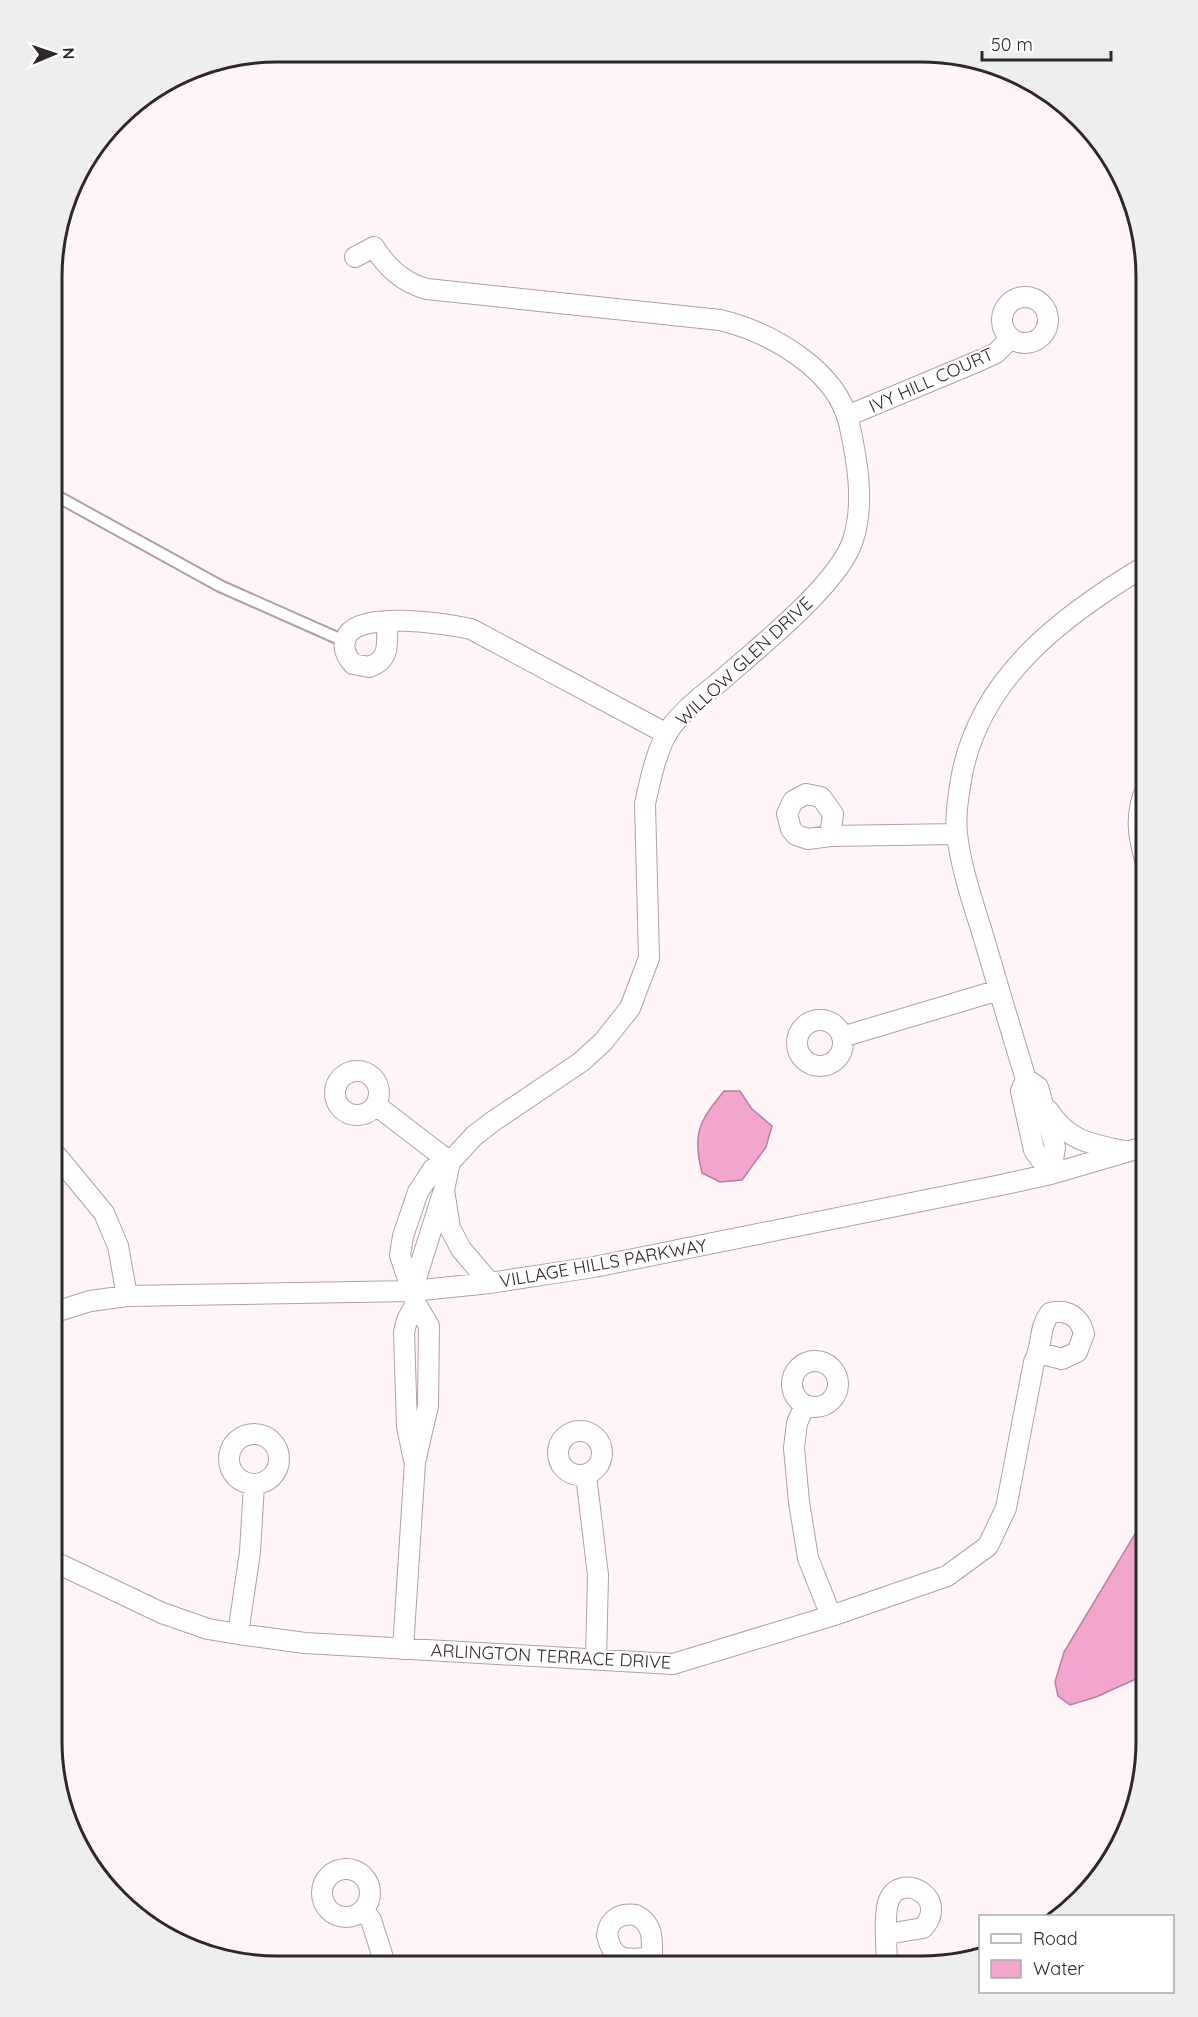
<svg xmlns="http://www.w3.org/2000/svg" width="1198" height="2017" font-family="Quicksand,sans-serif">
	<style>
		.water { fill: #f2a6cd; stroke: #b8809c; stroke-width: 1.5 }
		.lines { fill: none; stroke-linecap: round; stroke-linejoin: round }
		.service-casing { stroke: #b49da8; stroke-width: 14 }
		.minor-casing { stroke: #b49da8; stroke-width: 22 }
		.service { stroke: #fff; stroke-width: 10 }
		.minor { stroke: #fff; stroke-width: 20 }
		.labels { text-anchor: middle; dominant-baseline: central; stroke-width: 4.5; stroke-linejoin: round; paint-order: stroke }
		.street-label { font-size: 18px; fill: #30272b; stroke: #fff }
		.rim { fill: none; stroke: #30272b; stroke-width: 3 }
	</style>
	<rect width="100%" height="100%" fill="#fff5f9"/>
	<path class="water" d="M724,1091H740L751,1108L772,1126L766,1147L742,1180L720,1182L702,1173C692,1133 699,1122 724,1091Z
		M1147,1514V1674L1096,1697L1070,1705L1058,1696L1055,1682L1064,1652Z"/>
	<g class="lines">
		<g class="service-casing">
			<path id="service" d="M53,494L220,586L344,641"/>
		</g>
		<g class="minor-casing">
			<path id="minor" d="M355,257L374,247C387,268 404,283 427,289L720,320C770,332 836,369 849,423C857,459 865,503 853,540C839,584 759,647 724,678C705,694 679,712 666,735C655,756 650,781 645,804L649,958L630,1008L603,1042L581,1062L492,1122L474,1136L450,1162L444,1190L412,1291
				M1002 320a23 23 0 1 1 46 0a23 23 0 1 1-46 0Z
				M847,416L981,360L996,353L1011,338
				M387,622C387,642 391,660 369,667L353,664C346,656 342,648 346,638C356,609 447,624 471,629L667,734
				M830,836L833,814L821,797L806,794L793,801L787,814L791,829L796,835L808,839L830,836L957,834
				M1147,866C1138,838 1134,813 1147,787
				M797 1043a23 23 0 1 1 46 0a23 23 0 1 1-46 0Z
				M842,1037L999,990
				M335 1093a22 22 0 1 1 44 0a22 22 0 1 1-44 0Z
				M1026,1079L1021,1091L1034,1150L1051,1174
				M377,1106L450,1162L433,1169L418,1192L403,1236L400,1255L416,1304L429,1326L428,1406L415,1462L403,1649
				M1048,1110C1068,1141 1090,1144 1124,1151
				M52,1150L104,1213L118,1246L127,1296
				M1051,1174L1055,1147L1038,1087L1026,1079C1011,1031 997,983 983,935C973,903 961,868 957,834C955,817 958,797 961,780C978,678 1063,615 1147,565
				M444,1190L450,1228L461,1249L490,1283
				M52,1313L90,1301L127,1296L412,1291L490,1283L594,1267L1001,1185L1051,1174L1147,1146
				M792 1384a23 23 0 1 1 46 0a23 23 0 1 1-46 0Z
				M805,1405L797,1423L794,1448L799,1502L808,1558L831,1616
				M558 1453a22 22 0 1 1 44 0a22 22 0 1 1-44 0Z
				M229 1459a25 25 0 1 1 50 0a25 25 0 1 1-50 0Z
				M414,1460L407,1427L404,1332L407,1320L416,1304
				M586,1475L598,1575L596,1660
				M51,1528V1516
				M51,1556L57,1563L162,1613L208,1629L238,1634L305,1643L673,1664L831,1616L947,1576L988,1546L1006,1508L1034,1362C1043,1346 1038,1329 1050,1313C1067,1309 1080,1316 1084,1334L1077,1352L1062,1359L1039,1353
				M238,1634L250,1552L254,1485
				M322 1893a24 24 0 1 1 48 0a24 24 0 1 1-48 0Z
				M363,1910L371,1920L385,1964
				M887,1934L923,1928C950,1898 902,1871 889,1900C883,1915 887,1949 887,1966
				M651,1957C628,1960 613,1963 607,1935C609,1919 620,1913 636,1915C657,1926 651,1945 652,1965"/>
		</g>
		<use href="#service" class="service"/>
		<use href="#minor" class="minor"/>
	</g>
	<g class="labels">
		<g class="street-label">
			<text transform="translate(931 380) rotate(-24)">IVY HILL COURT</text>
			<text transform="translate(744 661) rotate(-43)">WILLOW GLEN DRIVE</text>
			<text transform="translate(603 1263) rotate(-10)">VILLAGE HILLS PARKWAY</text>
			<text transform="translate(551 1656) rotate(3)">ARLINGTON TERRACE DRIVE</text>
		</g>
	</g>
	<path d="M0 0H1198V2017H0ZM277 62H921A215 215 0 0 1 1136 277V1741A215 215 0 0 1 921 1956H277A215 215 0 0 1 62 1741V277A215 215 0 0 1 277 62Z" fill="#eee" fill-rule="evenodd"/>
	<path class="rim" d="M277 62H921A215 215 0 0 1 1136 277V1741A215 215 0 0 1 921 1956H277A215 215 0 0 1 62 1741V277A215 215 0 0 1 277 62Z"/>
	<rect x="979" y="1915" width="195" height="78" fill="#ffffff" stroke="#aca9aa" stroke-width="1.5"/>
	<rect x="991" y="1934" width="30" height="9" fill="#ffffff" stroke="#aca9aa" stroke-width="1.5"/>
	<text x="1033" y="1945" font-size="18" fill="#30272b">Road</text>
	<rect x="991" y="1960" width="30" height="18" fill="#f2a6cd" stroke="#aca9aa" stroke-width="1.5"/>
	<text x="1033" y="1975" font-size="18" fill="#30272b">Water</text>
	<g transform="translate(54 54) rotate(88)" stroke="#ffffff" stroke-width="4.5" paint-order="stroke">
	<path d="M0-4.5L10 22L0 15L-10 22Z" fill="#30272b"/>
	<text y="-9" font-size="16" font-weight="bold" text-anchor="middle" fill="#30272b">N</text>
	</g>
	<path d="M982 51v9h129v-9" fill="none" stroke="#30272b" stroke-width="3"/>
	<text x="991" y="51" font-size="18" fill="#30272b" stroke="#ffffff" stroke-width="4.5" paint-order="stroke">50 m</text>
</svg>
